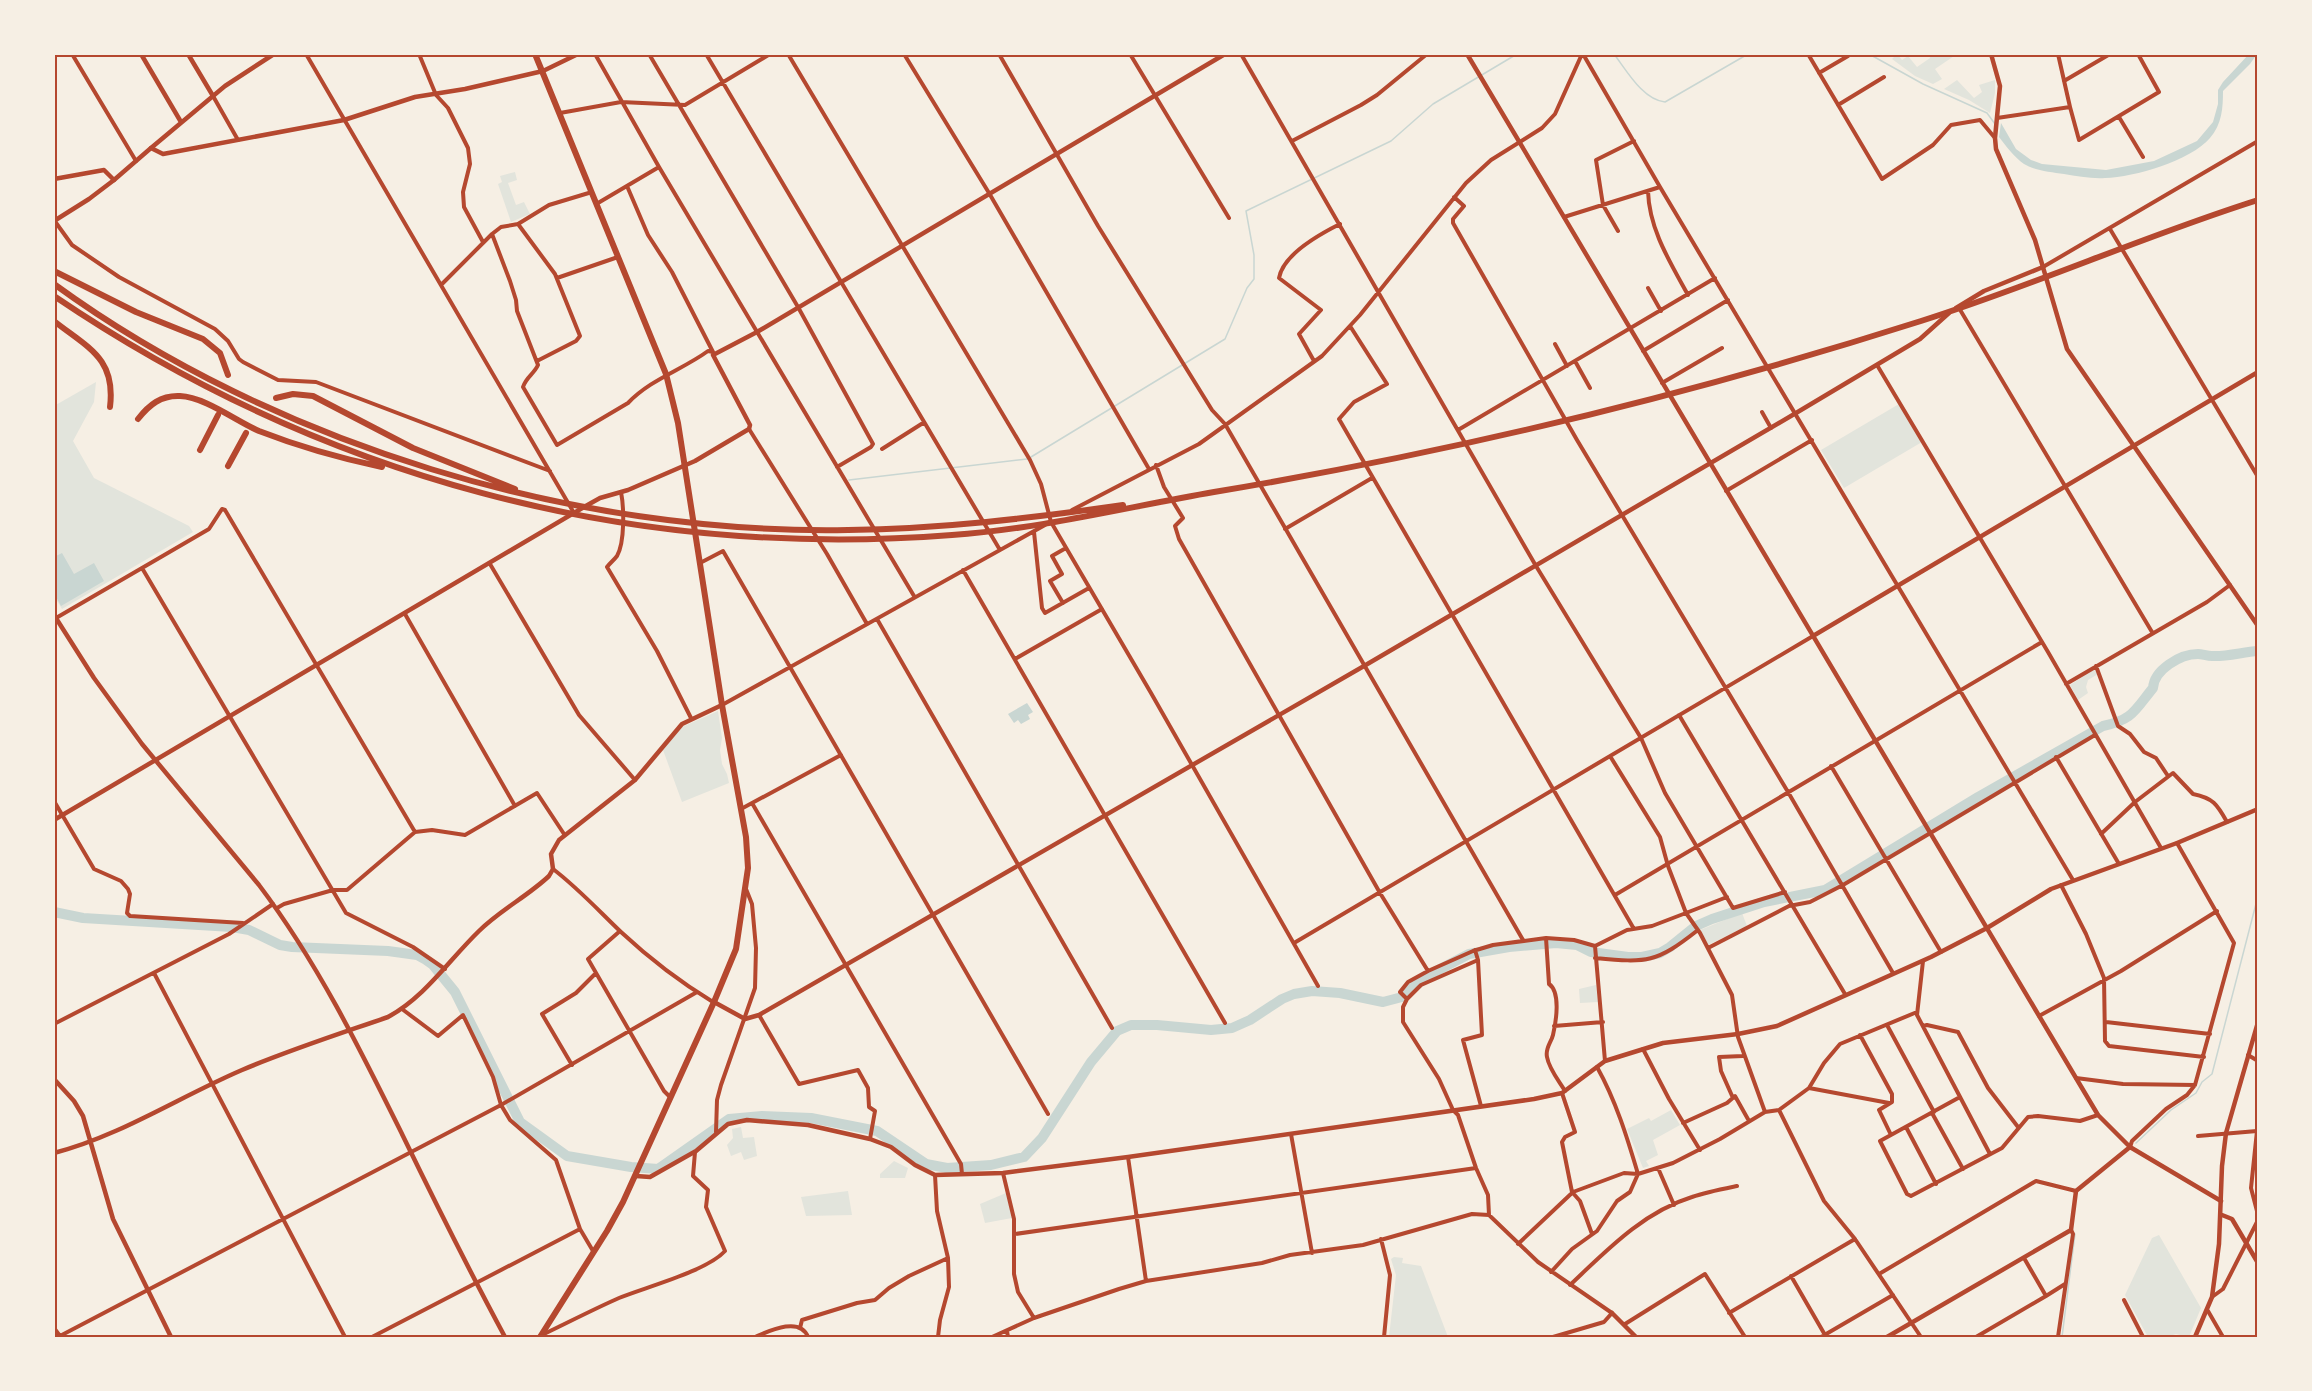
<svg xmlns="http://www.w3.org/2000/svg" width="2312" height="1391" font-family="Lato,sans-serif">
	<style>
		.green { fill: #e2e4dc }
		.water { fill: #c9d6d2 }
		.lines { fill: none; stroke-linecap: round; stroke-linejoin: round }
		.stream { stroke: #c9d6d2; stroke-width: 1.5 }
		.river { stroke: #c9d6d2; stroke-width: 10 }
		.minor { stroke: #b5482f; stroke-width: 4 }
		.tertiary { stroke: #b5482f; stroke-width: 4.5 }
		.secondary { stroke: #b5482f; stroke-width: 4.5 }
		.trunk { stroke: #b5482f; stroke-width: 6 }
		.motorway { stroke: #b5482f; stroke-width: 6 }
		.neatline { fill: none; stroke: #b5482f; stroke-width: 2 }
	</style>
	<rect width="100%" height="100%" fill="#f6efe4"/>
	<path class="green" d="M1897,54L1902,60L1908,56L1917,67L1930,58L1929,54H1957L1935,69L1942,79L1933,84L1915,76L1892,59Z
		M1957,80L1974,98L1982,92L1979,85L1995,80V93L1990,113L1969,100L1944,89Z
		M515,172L517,180L508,183L516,205L524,202L530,214L511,222L498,184L502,182L500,176Z
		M96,382L94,402L73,441L94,478L189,526L193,532L62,609L54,596V406Z
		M1899,404L1922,442L1844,488L1821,450Z
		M2093,670L2097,671L2098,674L2088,680L2086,687L2088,693L2078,700L2070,685Z
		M718,711L722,738L720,750L722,764L727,774L729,783L682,802L663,750L682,727Z
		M1742,913L1747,926L1708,945L1700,930Z
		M1596,985L1598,1002L1580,1003L1579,989Z
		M1671,1110L1680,1125L1653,1140L1658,1155L1646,1161L1649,1166L1643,1168L1627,1129L1649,1118L1651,1121Z
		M741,1127L743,1138L754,1137L757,1156L744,1160L741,1152L731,1156L727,1145L733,1138L732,1129Z
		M894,1161L908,1168L905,1178H880V1174Z
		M848,1191L852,1215L806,1216L801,1197Z
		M1006,1193L1012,1218L985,1223L980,1204Z
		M2159,1235L2201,1308L2189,1337L2176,1334L2167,1337H2148L2125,1295L2152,1238Z
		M1394,1257L1403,1258L1402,1263L1421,1266L1448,1337H1389L1396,1275L1391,1259Z"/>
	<path class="water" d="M2249,54H2257L2250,64L2223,91C2223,108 2222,124 2210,138C2190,161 2135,177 2105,178C2092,179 2077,176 2064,174C2051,172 2036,171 2024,164C2014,157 2006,146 1999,137L2001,123L2016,149L2031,160L2042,164L2106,170L2154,161L2197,141L2213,122L2218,104V90L2223,82Z
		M62,553L74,574L94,563L104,581L61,606L54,593V557Z
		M1027,703L1033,712L1028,715L1030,719L1021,724L1018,720L1014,723L1008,714Z"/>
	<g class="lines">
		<path class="stream" d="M1614,54C1627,71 1643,100 1665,102L1748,54
			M1869,54L1923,84L1987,113L1995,124
			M1031,457L1225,339L1247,288L1254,279V255L1246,211L1391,141L1433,104L1517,54
			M849,480L1027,459
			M2136,1143L2171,1110L2196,1093L2202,1082L2212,1074L2258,896
			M2062,1337L2075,1234"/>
		<path class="river" d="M54,912L83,918L232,927L249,930L280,945L292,947L388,951L417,955L426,960L433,965L455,992L520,1122L567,1156L631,1167L658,1169L729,1119L762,1116L811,1118L877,1131L926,1164L947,1168L991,1165L1024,1157L1042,1138L1091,1062L1117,1031L1131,1025H1157L1211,1030L1232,1028L1250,1020L1282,999L1294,994L1312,991L1340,993L1383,1002L1402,997L1423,978L1469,954L1509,947L1556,943L1577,945L1591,952L1628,957H1642L1660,953L1670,947L1696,926L1712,919L1764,902L1825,890L1978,797L2103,726C2133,720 2135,710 2153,688C2154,670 2180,654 2198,654C2202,654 2207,656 2212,656C2226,657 2243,652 2258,651"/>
		<path class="minor" d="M72,54L136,161
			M306,54L574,513
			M419,54L436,95L448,108L468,148L470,164L463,192L464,207L483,242
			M595,54L659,167L914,596
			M649,54L798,307L873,444L871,447L837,467
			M706,54L1000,550
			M788,54L1030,460L1041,484L1051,522L1151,693L1318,986
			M904,54L989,193L1149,469
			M999,54L1098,226L1212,410L1225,424L1523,940
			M1130,54L1229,218
			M1241,54L1536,566L1641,738L1665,793L1733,908L1785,892
			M1583,54L1660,187L2073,880
			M1808,54L1882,179L1933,145L1951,125L1980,120L1995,138
			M1819,73L1848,56
			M2064,81L2110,54
			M213,96L238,140
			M1838,105L1884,77
			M2070,107L2079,140L2159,92L2138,54
			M560,113L621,102L685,105L770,54
			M2119,117L2143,157
			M1997,118L2070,107L2058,54
			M1292,141L1361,105L1377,95L1427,54
			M1648,191C1649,229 1670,262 1688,295
			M1454,197L1464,206L1453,219V223L1577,440L1788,792L1893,973
			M598,203L659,167
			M1564,217L1660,187
			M54,220L72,245L119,277L215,329L228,341L239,359L243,362L278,380L316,382L550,471
			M518,224L555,274L580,336L576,341L537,361
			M2110,229L2258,477
			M1618,231L1603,205L1596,160L1634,141
			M492,234L510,281L516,300L517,311L538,365C534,374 526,377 523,387L557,445L628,403C651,379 682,370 708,351L713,352L672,272L648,235L627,186
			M2043,267L2258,141
			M557,278L618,257
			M441,285L492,234L501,227L518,224L549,205L592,192
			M1648,288L1661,311
			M1959,308L2152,632
			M1350,326L1387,384L1354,402L1339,419L1634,929
			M1555,344L1567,366
			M1643,351L1728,300
			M1314,361L1299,334L1321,310L1279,278C1283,255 1320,234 1340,224
			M1575,361L1590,388
			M1877,365L2048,652L2161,848
			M1662,383L1722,348
			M1762,412L1771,428
			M749,429L827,554L867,624
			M1458,430L1715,278
			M882,449L923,423
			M1156,465L1164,487L1183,518L1175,526L1179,539L1380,893L1428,971
			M1726,491L1812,440
			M621,492C624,507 625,542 617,556C614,560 610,563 607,567L657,651L691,718
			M1072,510L1199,444L1322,356L1360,315L1466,183L1491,160L1542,128L1555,114L1582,54
			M1285,529L1372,478
			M1034,532L1042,608L1045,613L1089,588
			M700,563L723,551L1048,1114
			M490,564L579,715L635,780
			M142,568L209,529L222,509L225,510L415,832
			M963,570L1225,1023
			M1063,603L1050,581L1062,574L1052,556L1066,548
			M405,614L515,806
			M56,618L142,568L346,913L413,947L445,969
			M877,619L1112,1028
			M1015,659L1102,609
			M2096,666L2118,726L2130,734L2144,752L2156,758L2168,776
			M2066,684L2207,602L2230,585
			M722,705L1045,525
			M1679,715L1845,994
			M1610,756L1660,837L1668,866L1686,913L1727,897
			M2056,757L2119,864
			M1831,766L1941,952
			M54,801L94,869L121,881L128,889L130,894L127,913L130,916L243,923
			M752,803L961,1164L962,1174
			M741,809L841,755
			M2101,834L2135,802L2173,773L2193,794C2213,798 2217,804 2227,822
			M553,869C578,888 599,911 621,932C650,959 680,982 713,1002
			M2061,885L2086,934L2104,978L2105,1041L2109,1046L2204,1057
			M1615,895L2042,642
			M277,908L284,904L333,890H347L415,832L432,830L465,835L537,793L564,834
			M620,931L588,959L664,1091L670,1097
			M1546,938L1549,984C1561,992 1556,1022 1553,1035C1551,1043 1545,1048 1547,1057C1549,1069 1559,1081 1565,1091
			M1294,943L1813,636
			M1595,946L1605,1061
			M1708,948L1789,906L1810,902L1843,885L2095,735
			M1475,950L1478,960L1482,1035L1463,1040L1481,1106
			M1595,958C1648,963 1656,963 1698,930
			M1923,961L1917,1015L1990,1154
			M154,973L345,1337
			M1407,999L1421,985L1478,960
			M402,1009L438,1036L463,1015L493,1077L501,1105L510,1120L556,1160L580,1229L593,1251
			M759,1015L799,1084L858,1070L868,1088L869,1107L875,1111L870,1139
			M2039,1016L2121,971L2217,911
			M2106,1022L2210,1034
			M54,1024L229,934L273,904
			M1887,1025L1934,1112
			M1554,1026L1603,1022
			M1923,1026L1927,1025L1958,1032L1988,1088L2018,1127
			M1860,1035L1892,1094V1102L1879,1110L1891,1135
			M1643,1049L1669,1099L1700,1150
			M2248,1055L2258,1061
			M572,1065L542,1014L576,993L596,973
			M2076,1078L2123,1084L2195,1085
			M1809,1088L1889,1103
			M1562,1093L1575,1132L1565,1137L1562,1142L1572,1192L1580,1201L1592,1234
			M1960,1097L1880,1141L1907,1194L1911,1196L2002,1148L2028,1117L2038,1116L2080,1121L2098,1115
			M1733,1098L1721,1071L1719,1057L1743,1056
			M1779,1110L1809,1088L1824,1063L1840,1044L1917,1012
			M1932,1113L1963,1169
			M1683,1123L1727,1103L1735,1096L1749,1121
			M1906,1127L1936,1184
			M2257,1131L2251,1188L2258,1215
			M716,1132L717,1100L721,1085L755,988L756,948L752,904L746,889
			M1291,1134L1312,1253
			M2198,1136L2257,1131
			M2130,1147L2132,1141L2166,1109L2187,1095L2195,1085L2234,943L2177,843
			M1128,1157L1146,1281
			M1658,1168L1674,1205
			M1003,1173L1014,1219V1274L1018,1292L1034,1318
			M935,1175L937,1211L948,1258L949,1287L940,1320L938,1337
			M1489,1215L1488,1195L1476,1168L1458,1115L1453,1110L1439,1079L1403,1022V1007L1407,999L1400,992L1408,982L1428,971L1473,951L1493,945L1546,938L1574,940L1595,946L1627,930L1652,926L1686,913L1700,933L1732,995L1738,1037L1765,1112
			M1015,1234L1476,1168
			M1381,1239L1390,1275L1384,1337
			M1518,1244L1573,1192L1624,1173L1638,1174L1673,1163L1720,1139L1765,1112L1779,1110L1824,1201L1855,1239L1921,1337
			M2024,1258L2046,1296L2065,1284
			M1551,1272L1572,1249L1597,1231L1617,1201L1630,1192L1638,1174C1627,1137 1616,1101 1597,1067
			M1879,1274L2036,1181L2076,1191
			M1791,1276L1825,1335
			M1570,1285C1606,1251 1643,1212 1692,1197C1706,1192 1722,1189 1737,1186
			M2212,1297L2223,1289L2258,1220
			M2124,1300L2143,1337
			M2208,1311L2223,1337
			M1729,1313L1855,1239
			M1625,1324L1705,1274L1745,1337
			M54,1328L60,1336
			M800,1328L802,1320L857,1303L875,1300L889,1288L909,1276L948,1258
			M1007,1331L1008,1337
			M544,1334C569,1322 594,1309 619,1298C646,1287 707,1271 725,1251L706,1207L708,1190L693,1176L695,1152
			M58,1337L501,1105L697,992
			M372,1337L580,1229
			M755,1337C769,1331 800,1316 808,1337
			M992,1337L1034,1318L1119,1289L1146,1281L1262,1263L1290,1255L1363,1245L1472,1214L1489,1215L1538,1262L1612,1313L1604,1322L1553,1337
			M1821,1337L1893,1295
			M1976,1337L2046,1296
			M2058,1337L2073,1234L2071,1230"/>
		<path class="tertiary" d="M141,54L181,122
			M188,54L213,96
			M1467,54L2098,1115L2130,1147L2221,1201
			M151,148L225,86L274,54
			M54,221L89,199L114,180
			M1956,308L1984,291L2043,267
			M54,615L94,678L142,744L259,885C317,962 359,1047 402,1134C435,1202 469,1270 505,1337
			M1813,636L2258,372
			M54,820L584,507L600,498L628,490L695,461L749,429L750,425L713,355L757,332L1225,54
			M714,1002L745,1019L759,1015L1364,666L1796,413L1920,339L1949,313
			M2222,1215L2232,1219L2258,1263
			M1612,1313L1636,1337
			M1887,1337L2071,1230L2076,1191L2130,1147"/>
		<path class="secondary" d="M1991,54L2000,86L1995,138L1996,149L2035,240L2067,349L2258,626
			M54,179L104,170L114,180L151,148L163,154L344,120L415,97L465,89L543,71L578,54
			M54,1079L74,1101L83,1116L113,1219L171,1337
			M54,1153C120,1136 179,1097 242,1070C289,1050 339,1034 388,1017C425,997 449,960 479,931C500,910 528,896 549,876L553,869L551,854L559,840L635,780L682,724L722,705
			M636,1176L650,1177L696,1151L728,1124L747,1120L808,1125L870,1139L891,1147L915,1165L935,1175L1003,1173L1128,1157L1534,1099L1562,1093L1605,1061L1663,1043L1738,1034L1777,1026L1931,957L1987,928L2051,889L2177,843L2258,809
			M2195,1337L2212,1297L2219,1244L2222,1166L2226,1133L2258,1022"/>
		<path class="trunk" d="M535,54L666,374L678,423L722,705L746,837L748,868L736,949L714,1002L623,1202L607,1231L540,1337"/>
		<path class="motorway" d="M54,271L136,312L203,339L220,353L228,375
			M54,284C275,445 575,535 848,530C941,529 1032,518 1123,505
			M54,296C323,478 628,560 952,535C1040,529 1127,507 1214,492C1454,452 1689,395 1921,321C2035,285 2144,236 2258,200
			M54,321C88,348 116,358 110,407
			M276,398L293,394L313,396L413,448L515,489
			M138,419C149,405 161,395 180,396C205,397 236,421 259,431C300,447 339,458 382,467
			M200,450L218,415
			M228,466L246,433"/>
	</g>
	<rect width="2312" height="1391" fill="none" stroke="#f6efe4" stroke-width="111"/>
	<rect x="56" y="56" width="2200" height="1280" class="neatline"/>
</svg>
